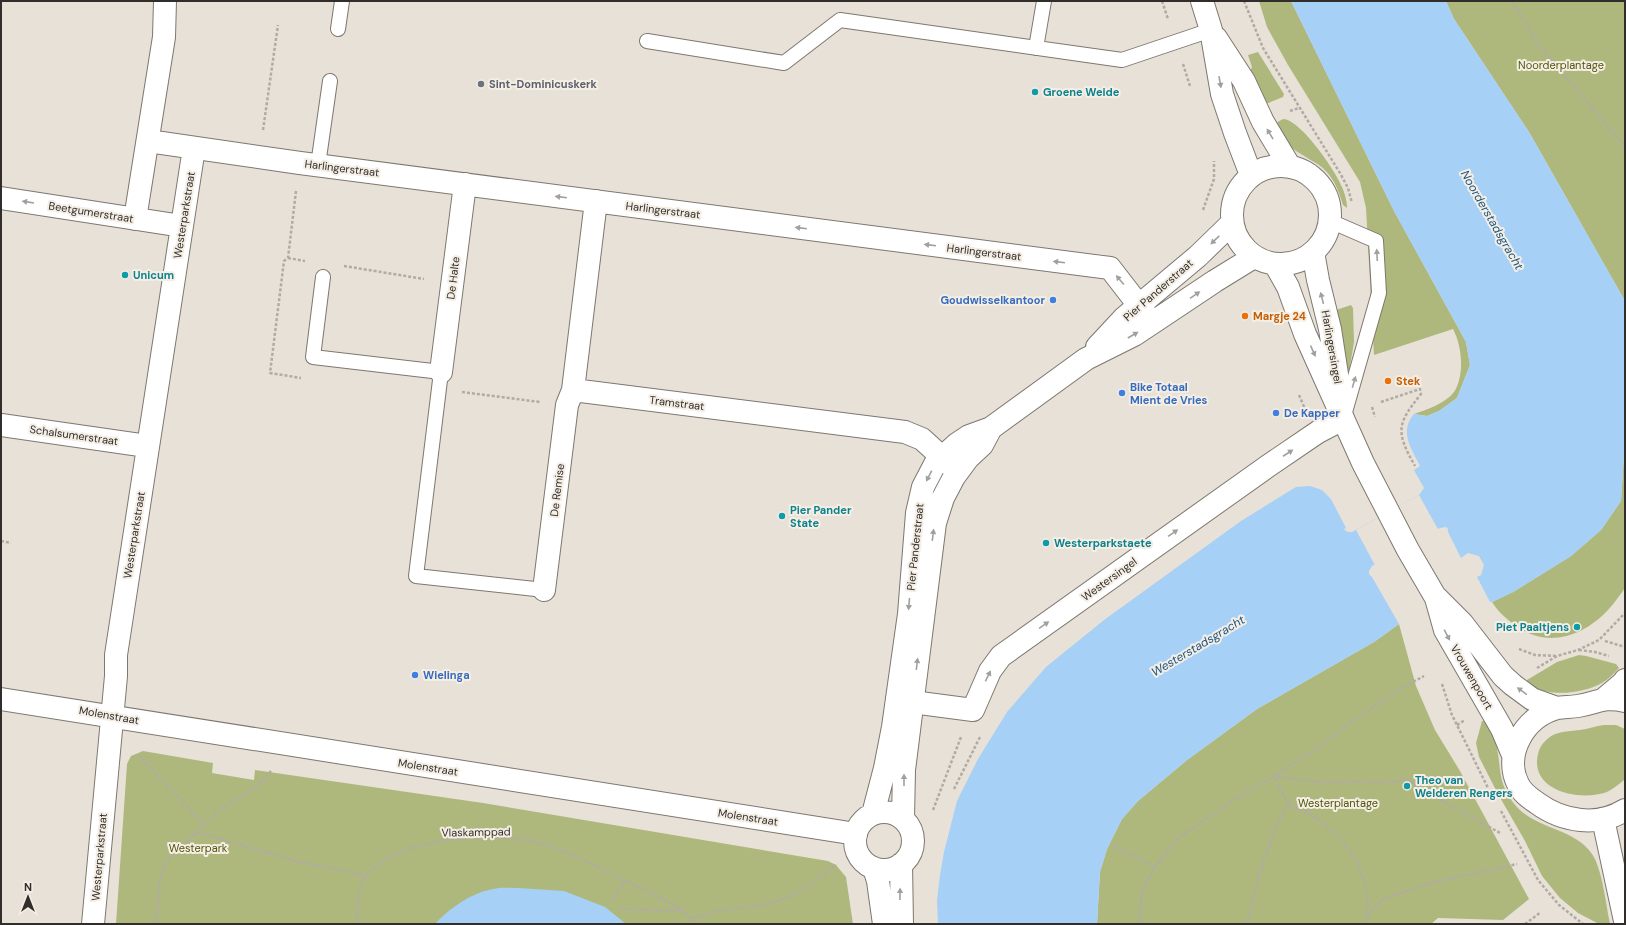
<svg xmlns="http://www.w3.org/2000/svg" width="1626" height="925" font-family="'DM Sans',sans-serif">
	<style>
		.green { fill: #afb87c }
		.water { fill: #a6d0f6 }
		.pier { fill: #e8e1d8 }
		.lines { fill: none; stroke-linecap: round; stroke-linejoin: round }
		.lane-casing { stroke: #7e776f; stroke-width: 16 }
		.street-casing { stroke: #7e776f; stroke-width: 24 }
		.secondary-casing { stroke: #7e776f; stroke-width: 24 }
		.path { stroke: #b1aba4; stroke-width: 2.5; stroke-dasharray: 3 2; stroke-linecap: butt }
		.lane { stroke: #fff; stroke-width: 14 }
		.street { stroke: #fff; stroke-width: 22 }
		.secondary { stroke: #fff; stroke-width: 22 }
		.oneway { fill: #a2a09f }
		.worship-dot { fill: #6b7280; stroke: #f5eee5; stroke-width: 1.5 }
		.culture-dot { fill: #0f9aa8; stroke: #f5eee5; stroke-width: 1.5 }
		.shop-dot { fill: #3f7fe0; stroke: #f5eee5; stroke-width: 1.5 }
		.food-dot { fill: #e8710a; stroke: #f5eee5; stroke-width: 1.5 }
		.labels { text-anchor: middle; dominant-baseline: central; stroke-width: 4; stroke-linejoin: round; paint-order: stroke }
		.park-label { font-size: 11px; fill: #4f5609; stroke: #f5eee5 }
		.worship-label { font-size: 11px; font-weight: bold; fill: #5b616d; stroke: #f5eee5; text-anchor: start }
		.culture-label { font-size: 11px; font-weight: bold; fill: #0d838f; stroke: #f5eee5; text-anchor: start }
		.street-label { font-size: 11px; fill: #302d2a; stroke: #f5eee5 }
		.shop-label { font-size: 11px; font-weight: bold; fill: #366cbe; stroke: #f5eee5; text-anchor: start }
		.food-label { font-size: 11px; font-weight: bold; fill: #c56008; stroke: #f5eee5; text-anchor: start }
		.water-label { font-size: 12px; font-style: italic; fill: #1c5581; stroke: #f5eee5 }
	</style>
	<rect width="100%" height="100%" fill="#e8e1d8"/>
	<path class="green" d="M1259,1H1291L1394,211L1466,342L1470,365L1457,398L1439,411L1427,416L1414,414C1426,410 1446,403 1454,392C1465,375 1462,346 1453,329L1374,355L1366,208L1360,182L1288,65L1267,27Z
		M1446,1H1625V301L1529,132L1454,19Z
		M1258,52L1284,94L1283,97L1266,104L1249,73L1252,67L1248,55Z
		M1283,119C1300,119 1336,171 1342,187C1345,194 1347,201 1347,208L1343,205C1338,188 1331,171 1314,162C1303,155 1292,150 1284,140C1280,135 1278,128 1276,123Z
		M1351,305L1353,308L1354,342L1349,372L1344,357L1336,310Z
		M1625,439V587L1623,591C1618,597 1614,604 1608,610C1584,636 1547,649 1516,626C1507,619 1498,612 1492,602L1513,592L1571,556L1601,530L1621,501Z
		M1399,624L1416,686L1435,730L1460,771L1529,899L1503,920L1438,918L1431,924H1097L1100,872L1107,849L1122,819L1138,801L1187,760L1257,709L1374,642Z
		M1579,655L1586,656L1616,664L1619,668C1614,673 1609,679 1602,683C1583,694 1545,698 1527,683V680L1557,662Z
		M1482,721H1486C1489,728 1493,733 1495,740C1502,763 1496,779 1512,801C1534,832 1578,826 1595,859C1603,876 1606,905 1610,924H1599L1578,913L1560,898L1542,876L1525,841L1498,794L1479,757L1476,743Z
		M1604,725H1616L1625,729L1624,780C1619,784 1613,789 1607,792C1580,802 1529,791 1538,754C1540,745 1546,739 1553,735C1561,731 1572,731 1580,730C1588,729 1596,726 1604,725Z
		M143,751L213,763L212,773L254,780L255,770L483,803L828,861L836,865L846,877L853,924H116L127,764L131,756Z"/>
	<path class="water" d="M1291,1H1446L1454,19L1529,132L1625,301V439L1621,501L1601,530L1571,556L1513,592L1492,602H1490L1477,577L1481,575L1484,565L1479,556L1468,553L1461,558L1448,532V529L1446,527L1440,528L1372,566L1369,571V574L1372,577L1399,624L1374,642L1257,709L1187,760L1138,801L1122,819L1107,849L1100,872L1097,924H938L937,900L940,875L944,852L957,801L978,759L1007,712L1046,667L1104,620L1241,521L1296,487L1310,486L1322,490L1331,499L1346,528L1344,529C1346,532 1349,532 1352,532L1419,495L1424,488L1414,470L1420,466C1411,448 1399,432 1414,414L1427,416L1439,411L1457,398L1470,365L1466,342L1394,211Z
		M518,888L564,891L605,907L626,924H435C450,908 471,893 493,889C501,887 510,888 518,888Z"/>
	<path class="pier" d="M1419,495L1439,531L1376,567L1356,530Z"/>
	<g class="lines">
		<g class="lane-casing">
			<path id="lane" d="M338,29L342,1
				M647,41L784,63L840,20L1122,60L1211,30
				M1036,48L1044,1
				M318,165L330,81
				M1330,221L1376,241L1379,293L1343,419
				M323,277L313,357L441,372L416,576L544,590"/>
		</g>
		<g class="street-casing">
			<path id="street" d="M148,141L300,163L1110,268L1151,321
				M1,198L182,226
				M596,201L573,390L905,432L922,439L957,471
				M135,219L164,37L165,1
				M441,372L465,184
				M1,425L147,446
				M544,590L567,405L573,390
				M1,699L856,834
				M897,700L973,710L990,671L1001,656L1268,466L1318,432L1343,419
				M1603,819L1625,921
				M93,924L116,676V655L194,148"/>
		</g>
		<g class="secondary-casing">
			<path id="secondary" d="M1202,1L1211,30L1222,94L1235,133L1251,175
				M1216,38L1244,81L1263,122L1290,167
				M1232 215a49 49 0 1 1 98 0a49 49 0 1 1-98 0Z
				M1313,252L1318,280L1330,329L1340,394
				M1275,264L1288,287L1305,334L1363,463L1408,550L1436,598L1445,630L1502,729L1513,755
				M1097,347L1124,318L1198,256L1232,223
				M1437,598L1462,623L1503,676L1513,685L1532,699L1557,708
				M1604,699L1623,683L1625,680
				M1625,701C1602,696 1598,703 1578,706C1571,707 1563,707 1557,708C1525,716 1503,754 1518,784C1522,793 1530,798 1537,803C1563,822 1598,827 1625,810
				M855 841a29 29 0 1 1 58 0a29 29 0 1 1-58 0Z
				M873,814L885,768L893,727L909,614L917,513L923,487L935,464L957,444L969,436L991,428L1086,359L1134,335L1215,281L1254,257
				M903,819L904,770L935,523L943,498L954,477L968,458L982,445L991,428
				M901,864L902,924
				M874,868L878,881L884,924"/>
		</g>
		<path class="path" d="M1162,1L1168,19
			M1244,1L1263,48L1340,173L1348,188L1352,203
			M1512,1L1538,44L1625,147
			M1183,64L1190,86
			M1290,111L1299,108
			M263,130L278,25
			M296,191L288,258L284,261L270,373L301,378
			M1203,210L1214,179V161
			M288,258L305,261
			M344,266L424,279
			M462,392L540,402
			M1299,395L1305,409
			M1381,402L1420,389L1421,394C1396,425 1396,432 1415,466
			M1372,407L1375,417
			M1,541L11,543
			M1605,641L1625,647
			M1519,649L1535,655L1557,656
			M1579,650L1595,652L1609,656
			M1537,668L1557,656L1578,650L1599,640L1625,613
			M1442,684L1452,715L1488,788
			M1457,725L1465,720
			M138,755L204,824
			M954,789L980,737
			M933,810L961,737
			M1501,811L1538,880L1559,905L1583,924
			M197,832L299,862L347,871L366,877
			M1113,845L1155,867
			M611,902L624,881
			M620,909L681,911
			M1368,915L1383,899L1429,883L1517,864
			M693,919C717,908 745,909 770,903C795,896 816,881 836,865
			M156,924L160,879L166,862L218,811L258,785L271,771
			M358,924C356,908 357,891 366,877C396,835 502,830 547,845C567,851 586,862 605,871C633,885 676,901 697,924
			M1141,924L1140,920L1142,892L1155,867L1177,839L1226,805L1274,776L1316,749L1361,715L1400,689L1424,676
			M1247,924L1259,875L1274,831L1289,803
			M1365,924C1376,880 1349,839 1313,816C1306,811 1296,809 1289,803C1284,798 1278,783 1274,776L1317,782H1396L1403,779H1408L1418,787L1500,833
			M1525,924L1541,912"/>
		<use href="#lane" class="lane"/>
		<use href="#street" class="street"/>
		<use href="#secondary" class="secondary"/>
	</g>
	<defs><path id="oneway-solid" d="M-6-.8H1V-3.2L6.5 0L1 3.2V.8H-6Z"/></defs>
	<g class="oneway">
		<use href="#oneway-solid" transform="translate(1220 82) rotate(80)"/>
		<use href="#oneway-solid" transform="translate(1270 134) rotate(-121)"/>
		<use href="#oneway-solid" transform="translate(561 197) rotate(-173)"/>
		<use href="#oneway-solid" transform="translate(28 202) rotate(-171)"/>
		<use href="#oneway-solid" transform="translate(801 228) rotate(-173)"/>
		<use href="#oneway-solid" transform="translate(1215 240) rotate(136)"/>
		<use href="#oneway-solid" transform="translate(930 245) rotate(-173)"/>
		<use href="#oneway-solid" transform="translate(1377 255) rotate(-93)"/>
		<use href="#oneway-solid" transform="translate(1059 262) rotate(-173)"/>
		<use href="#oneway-solid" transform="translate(1120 280) rotate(-130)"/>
		<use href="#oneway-solid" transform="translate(1195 295) rotate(-34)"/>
		<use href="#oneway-solid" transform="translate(1322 298) rotate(-104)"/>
		<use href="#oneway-solid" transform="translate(1133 335) rotate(-30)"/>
		<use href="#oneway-solid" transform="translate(1313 351) rotate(66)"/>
		<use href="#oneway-solid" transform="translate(1354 382) rotate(-74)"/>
		<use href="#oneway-solid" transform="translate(1288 453) rotate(-33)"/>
		<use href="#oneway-solid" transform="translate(929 476) rotate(117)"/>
		<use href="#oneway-solid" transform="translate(1173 533) rotate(-35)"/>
		<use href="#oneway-solid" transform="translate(933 535) rotate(-83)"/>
		<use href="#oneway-solid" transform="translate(909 604) rotate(95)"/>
		<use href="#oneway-solid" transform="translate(1044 625) rotate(-35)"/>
		<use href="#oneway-solid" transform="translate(1447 635) rotate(62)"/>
		<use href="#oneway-solid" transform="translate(917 664) rotate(-83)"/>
		<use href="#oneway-solid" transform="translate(988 676) rotate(-64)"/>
		<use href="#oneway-solid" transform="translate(1522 691) rotate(-144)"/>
		<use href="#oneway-solid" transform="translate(904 780) rotate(-90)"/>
		<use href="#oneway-solid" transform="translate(900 894) rotate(-89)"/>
	</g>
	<circle class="worship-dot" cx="481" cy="84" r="4"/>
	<g class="culture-dot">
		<circle cx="1035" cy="92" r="4"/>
		<circle cx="125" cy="275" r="4"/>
		<circle cx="782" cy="516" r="4"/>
		<circle cx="1046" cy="543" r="4"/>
		<circle cx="1577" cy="627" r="4"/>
		<circle cx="1407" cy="786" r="4"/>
	</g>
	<g class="shop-dot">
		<circle cx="1053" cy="300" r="4"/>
		<circle cx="1122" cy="393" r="4"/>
		<circle cx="1276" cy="413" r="4"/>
		<circle cx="415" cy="675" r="4"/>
	</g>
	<g class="food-dot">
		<circle cx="1245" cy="316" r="4"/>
		<circle cx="1388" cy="381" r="4"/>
	</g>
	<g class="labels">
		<g class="park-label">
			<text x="1561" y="65">Noorderplantage</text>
			<text x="1338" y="803">Westerplantage</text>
			<text x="198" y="848">Westerpark</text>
		</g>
		<g class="worship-label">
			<text x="489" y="84">Sint-Dominicuskerk</text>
		</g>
		<g class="culture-label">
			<text x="1043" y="92">Groene Weide</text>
			<text x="133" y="275">Unicum</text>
			<text x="790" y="510">Pier Pander<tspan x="790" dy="13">State</tspan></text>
			<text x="1054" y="543">Westerparkstaete</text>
			<text x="1569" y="627" text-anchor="end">Piet Paaltjens</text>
			<text x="1415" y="780">Theo van<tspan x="1415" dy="13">Welderen Rengers</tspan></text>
		</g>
		<g class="street-label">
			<text transform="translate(342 168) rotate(7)">Harlingerstraat</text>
			<text transform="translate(663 210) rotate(7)">Harlingerstraat</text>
			<text transform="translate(91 212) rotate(9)">Beetgumerstraat</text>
			<text transform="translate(184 215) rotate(-81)">Westerparkstraat</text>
			<text transform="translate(984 252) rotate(7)">Harlingerstraat</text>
			<text transform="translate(453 278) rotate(-83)">De Halte</text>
			<text transform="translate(1158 290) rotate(-41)">Pier Panderstraat</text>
			<text transform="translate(1332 347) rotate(80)">Harlingersingel</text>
			<text transform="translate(677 403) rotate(7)">Tramstraat</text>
			<text transform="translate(74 435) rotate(8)">Schalsumerstraat</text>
			<text transform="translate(557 490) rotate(-83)">De Remise</text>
			<text transform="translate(134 535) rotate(-81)">Westerparkstraat</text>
			<text transform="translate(915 547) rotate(-84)">Pier Panderstraat</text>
			<text transform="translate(1109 579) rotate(-36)">Westersingel</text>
			<text transform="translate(1472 677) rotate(60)">Vrouwenpoort</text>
			<text transform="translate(109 715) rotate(10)">Molenstraat</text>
			<text transform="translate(428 767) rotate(9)">Molenstraat</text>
			<text transform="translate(748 817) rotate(9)">Molenstraat</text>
			<text transform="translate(476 832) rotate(-1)">Vlaskamppad</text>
			<text transform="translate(99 857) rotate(-85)">Westerparkstraat</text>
		</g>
		<g class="shop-label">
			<text x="1045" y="300" text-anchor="end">Goudwisselkantoor</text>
			<text x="1130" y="387">Bike Totaal<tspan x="1130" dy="13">Mient de Vries</tspan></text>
			<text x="1284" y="413">De Kapper</text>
			<text x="423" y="675">Wielinga</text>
		</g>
		<g class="food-label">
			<text x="1253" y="316">Margje 24</text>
			<text x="1396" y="381">Stek</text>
		</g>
		<g class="water-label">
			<text transform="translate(1492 220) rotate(60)">Noorderstadsgracht</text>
			<text transform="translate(1198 646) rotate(-31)">Westerstadsgracht</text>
		</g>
	</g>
	<rect width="1626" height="925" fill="none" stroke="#302d2a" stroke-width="4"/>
	<g transform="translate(28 897)" stroke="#f5eee5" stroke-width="3" paint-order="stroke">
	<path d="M0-3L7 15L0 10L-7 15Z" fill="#302d2a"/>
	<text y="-6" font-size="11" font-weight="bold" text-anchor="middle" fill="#302d2a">N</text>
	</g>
</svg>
